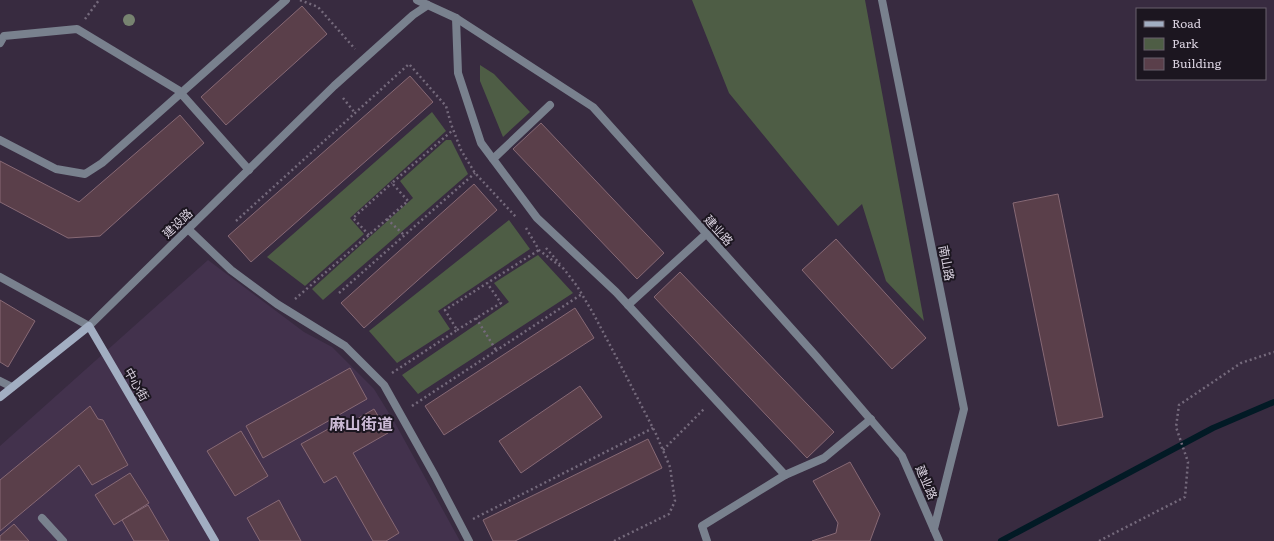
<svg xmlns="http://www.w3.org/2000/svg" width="1274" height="541" font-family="Literata,'Noto Sans SC',serif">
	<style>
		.built { fill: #43324d }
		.green { fill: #4e5d45 }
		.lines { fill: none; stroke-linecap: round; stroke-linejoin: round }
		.stream { stroke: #021a25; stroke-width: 6 }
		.building { fill: #5a3f4a; stroke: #876975 }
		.path { stroke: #756a7c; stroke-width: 2.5; stroke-dasharray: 2 3; stroke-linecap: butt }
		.service { stroke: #79818e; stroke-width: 8 }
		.minor { stroke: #79818e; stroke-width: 8 }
		.tertiary { stroke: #79818e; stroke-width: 8 }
		.secondary { stroke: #a2aec2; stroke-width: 8 }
		.tree { fill: #778370 }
		.labels { text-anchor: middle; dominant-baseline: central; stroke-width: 4; stroke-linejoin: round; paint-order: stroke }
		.street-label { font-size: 12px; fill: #dad2e0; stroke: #1c1620 }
		.district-label { font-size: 16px; font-weight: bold; fill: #cbbad5; stroke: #1c1620 }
	</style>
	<rect width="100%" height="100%" fill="#382b40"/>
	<path class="built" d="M208,260L304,332L332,347L374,389L395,423L460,541H0V446Z"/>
	<path class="green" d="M692,0H865L924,321L886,281L862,204L838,226L729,93Z
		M480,65L494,74L530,112L503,137L480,81Z
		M432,112L446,131L350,218L364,234L305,286L267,257Z
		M446,140H451L468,174L323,300L312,289L413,198L400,181Z
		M509,220L530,249L438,311L450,329L397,363L369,331Z
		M538,255L573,293L418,394L402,375L509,302L494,283Z"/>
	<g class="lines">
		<path class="stream" d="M1001,541L1213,428L1274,402"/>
	</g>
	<path class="building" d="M302,6L327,34L226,125L201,97Z
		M410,76L433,102L251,262L228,236Z
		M180,115L204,143L100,236L68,238L0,202V161L79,202Z
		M541,123L664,253L637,279L513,149Z
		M474,184L497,210L364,328L341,303Z
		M1058,194L1103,417L1058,426L1013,203Z
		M836,239L926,338L892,369L802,270Z
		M680,272L834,432L807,458L654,297Z
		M0,300L35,321L8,367L0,362Z
		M575,308L594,338L444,435L425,406Z
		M350,368L367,399L263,458L246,426Z
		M580,386L602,417L521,473L499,441Z
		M90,406L98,419L103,420L128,465L92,485L79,465L0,531V480Z
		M374,409L388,433L353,453L399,533L386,541H373L336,476L324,483L301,444L341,422L345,426Z
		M241,431L268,476L235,496L207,451Z
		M648,439L662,468L515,541H493L483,520Z
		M850,462L880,514L870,541H812L836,533L838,523L813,481Z
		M130,473L149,503L114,525L95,495Z
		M279,500L301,541H260L247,518Z
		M148,505L169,541H134L122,520Z
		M14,524L29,541H0V536Z"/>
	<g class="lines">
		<path class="path" d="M300,0L318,7L355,49
			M85,19L99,0
			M343,98L355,113
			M387,219L404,235
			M236,221L409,64L446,106L451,124L461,150L475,173L516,217
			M526,228L539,250L564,269L577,286L593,313L621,366L656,434L670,467L675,501L669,514L614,541
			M369,235L353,218L392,183
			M546,248L560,264
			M339,293L475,173
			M295,299L408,201L392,183L453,130
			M476,318L496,350
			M457,330L501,303L487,283
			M392,373L457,330L445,310L539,250
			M412,406L582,294
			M663,450L705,408
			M473,519L653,428
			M1099,541L1185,497L1188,462L1176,427L1179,405L1241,363L1274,352"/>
		<path class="service" d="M0,43L4,36L77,29L178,90L249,170
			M0,140L56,169L85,174L102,163L286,0
			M493,159L550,105
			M628,305L706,234
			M0,381L12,387
			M785,475L824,458L871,419
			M42,518L63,541"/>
		<path class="minor" d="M882,0L964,409L934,529
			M456,18L458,73L481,143L537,218L616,292L785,475L702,526L707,541
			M188,229L231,270L277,304L345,346L384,385L435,476L469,541"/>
		<path class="tertiary" d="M417,0L456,18L593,107L816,356L902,456L939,541
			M0,277L89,326L334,86L413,15L428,5"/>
		<path class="secondary" d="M0,397L89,326L215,541"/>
	</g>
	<circle class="tree" cx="129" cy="20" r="6"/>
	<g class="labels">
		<g class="street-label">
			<text transform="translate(177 223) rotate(-44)">建设路</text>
			<text transform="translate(719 230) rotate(48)">建业路</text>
			<text transform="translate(947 263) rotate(79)">南山路</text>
			<text transform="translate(137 384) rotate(60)">中心街</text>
			<text transform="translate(927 482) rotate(67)">建业路</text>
		</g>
		<g class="district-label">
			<text x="361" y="423">麻山街道</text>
		</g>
	</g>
	<rect x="1136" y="8" width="130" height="72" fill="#1c1620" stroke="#68616d"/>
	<rect x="1144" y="21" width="20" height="6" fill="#a2aec2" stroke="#68616d"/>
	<text x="1172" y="28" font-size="12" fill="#dad2e0">Road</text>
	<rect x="1144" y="38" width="20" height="12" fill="#4e5d45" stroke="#68616d"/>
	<text x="1172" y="48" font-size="12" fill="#dad2e0">Park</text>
	<rect x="1144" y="58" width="20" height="12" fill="#5a3f4a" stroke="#68616d"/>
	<text x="1172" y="68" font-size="12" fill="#dad2e0">Building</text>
</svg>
